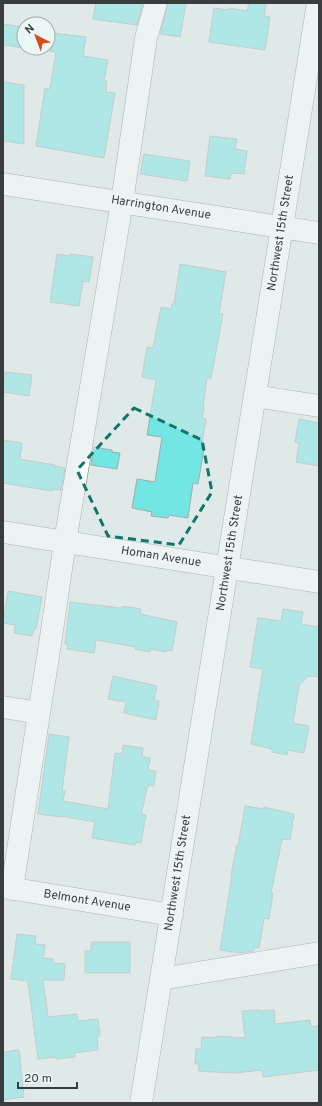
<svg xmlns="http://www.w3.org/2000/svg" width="322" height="1106" font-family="Overpass,sans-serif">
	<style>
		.building { fill: #73e5e3; stroke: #a3acac }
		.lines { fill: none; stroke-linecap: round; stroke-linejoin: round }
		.minor-casing { stroke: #6e7676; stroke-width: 23 }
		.minor { stroke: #fff; stroke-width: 22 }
		.marked { fill: none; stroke: #0f766e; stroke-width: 3; stroke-dasharray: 8 5; stroke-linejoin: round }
		.labels { text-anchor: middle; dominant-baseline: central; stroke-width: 4; stroke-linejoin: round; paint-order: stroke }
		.street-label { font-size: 12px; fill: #3a3d3d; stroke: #edf6f6 }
	</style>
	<rect width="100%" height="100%" fill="#dfe9e8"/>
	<path class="building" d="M96,3H143L137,25L93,19Z
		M168,3H186L180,37L160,34Z
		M249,3H266L264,16L270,17L265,50L209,42L214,8L229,10V8L247,11Z
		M3,24L24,27V48L3,45Z
		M53,33L86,37L83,56L108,60L104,81H107L106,92L115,93L104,158L36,146L45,88L50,89L56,52L50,51Z
		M3,82L24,85V144L3,141Z
		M210,136L237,139L235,149L247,151L244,174L231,173L230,179L205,176Z
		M144,154L190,161L187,181L140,174Z
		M57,254L70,256V254L93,257L89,282L83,281L79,306L50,302Z
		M180,264L226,272L219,313L223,314L211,378H207L203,408H204L202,418L206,419L201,449H204L198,484L193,483L188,518L169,515L168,518L151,516L152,512L132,508L137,479L155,482L162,437L147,435L156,380L142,377L147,347L153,348L161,307L171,309L172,304H174Z
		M5,372L32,375L29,396L3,392Z
		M299,419L319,423V466L296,462L299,443L295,442Z
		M3,440L22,443L20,459L55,465V466L65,468L61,490L52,489V491L3,483Z
		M94,447L112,450V452L120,453L117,469L91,465Z
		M8,591L42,597L36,629H34L32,636L14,633L15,625L3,623Z
		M70,602L121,608L123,606L141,609L140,614L177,622L172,651L166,650V652L150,649V652L135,649L136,647L96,640L94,653L67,649L68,644H65Z
		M283,609L303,612L301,624L319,627V677L309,676L299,685L293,723L309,726L304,753L288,750L287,755L272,752V749L251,744L263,669L250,667L258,618L281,621Z
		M113,676L157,686L154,700L159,701L156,720L124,713L126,702L108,699Z
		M49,734L69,737L62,791H65L63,801L108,809L115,753L122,754L123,745L143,748L142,757L150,758L148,770L156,771L154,786L148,785L141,814L146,815L141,843L136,842L135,845L92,838L95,822L61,816V817L38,814Z
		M245,806L264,809V807L294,814L290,840L282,839L271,893H273L269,919L264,918L259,948L254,947V951L240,953L220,950L232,875H231L237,845L238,846Z
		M17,934L36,936L35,944L45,945L43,958L53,959V963L65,964L64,980H43L48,1017L77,1014L78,1021L98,1019L100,1036H97L98,1050L74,1053L75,1057L56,1059V1057L38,1059L28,981L11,979Z
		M91,942H130V973H85V951H91Z
		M259,1010V1011L274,1010L275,1024L310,1020L311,1027L319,1026V1070L263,1077L262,1070L235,1073L198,1071L199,1064H195L196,1049H201L202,1037L217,1038V1036L245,1038L242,1011Z
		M19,1050L24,1097L3,1100V1052Z"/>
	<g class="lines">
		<g class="minor-casing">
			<path id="minor" d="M3,184L319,233
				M255,396L319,406
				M3,532L319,582
				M3,707L39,713L50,644L65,542L122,202L146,38L156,3
				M3,887L172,915
				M12,889L39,713
				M161,979L319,953
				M141,1103L318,3"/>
		</g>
		<use href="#minor" class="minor"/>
	</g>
	<path d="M0 0H322V1106H0ZM134,408L202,440L212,492L179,545L108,536L77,470Z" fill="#dfe9e8" fill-opacity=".55" fill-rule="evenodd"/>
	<path class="marked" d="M134,408L202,440L212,492L179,545L108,536L77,470Z"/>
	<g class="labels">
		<g class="street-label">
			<text transform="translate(161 208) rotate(9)">Harrington Avenue</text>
			<text transform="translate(281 233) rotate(-81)">Northwest 15th Street</text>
			<text transform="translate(230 553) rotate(-81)">Northwest 15th Street</text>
			<text transform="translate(161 557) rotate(9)">Homan Avenue</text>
			<text transform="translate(178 873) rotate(-81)">Northwest 15th Street</text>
			<text transform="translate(87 901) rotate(9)">Belmont Avenue</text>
		</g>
	</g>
	<rect width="322" height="1106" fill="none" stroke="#3a3d3d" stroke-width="8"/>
	<g transform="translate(36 36) rotate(318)"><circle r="19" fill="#edf6f6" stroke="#a5acac"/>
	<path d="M0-3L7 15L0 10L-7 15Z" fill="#d44d1b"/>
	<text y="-6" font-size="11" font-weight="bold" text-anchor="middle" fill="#3a3d3d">N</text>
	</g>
	<path d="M18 1082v6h59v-6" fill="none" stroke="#3a3d3d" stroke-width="2"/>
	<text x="24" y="1082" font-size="12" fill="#3a3d3d" stroke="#edf6f6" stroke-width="3" paint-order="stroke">20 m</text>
</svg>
